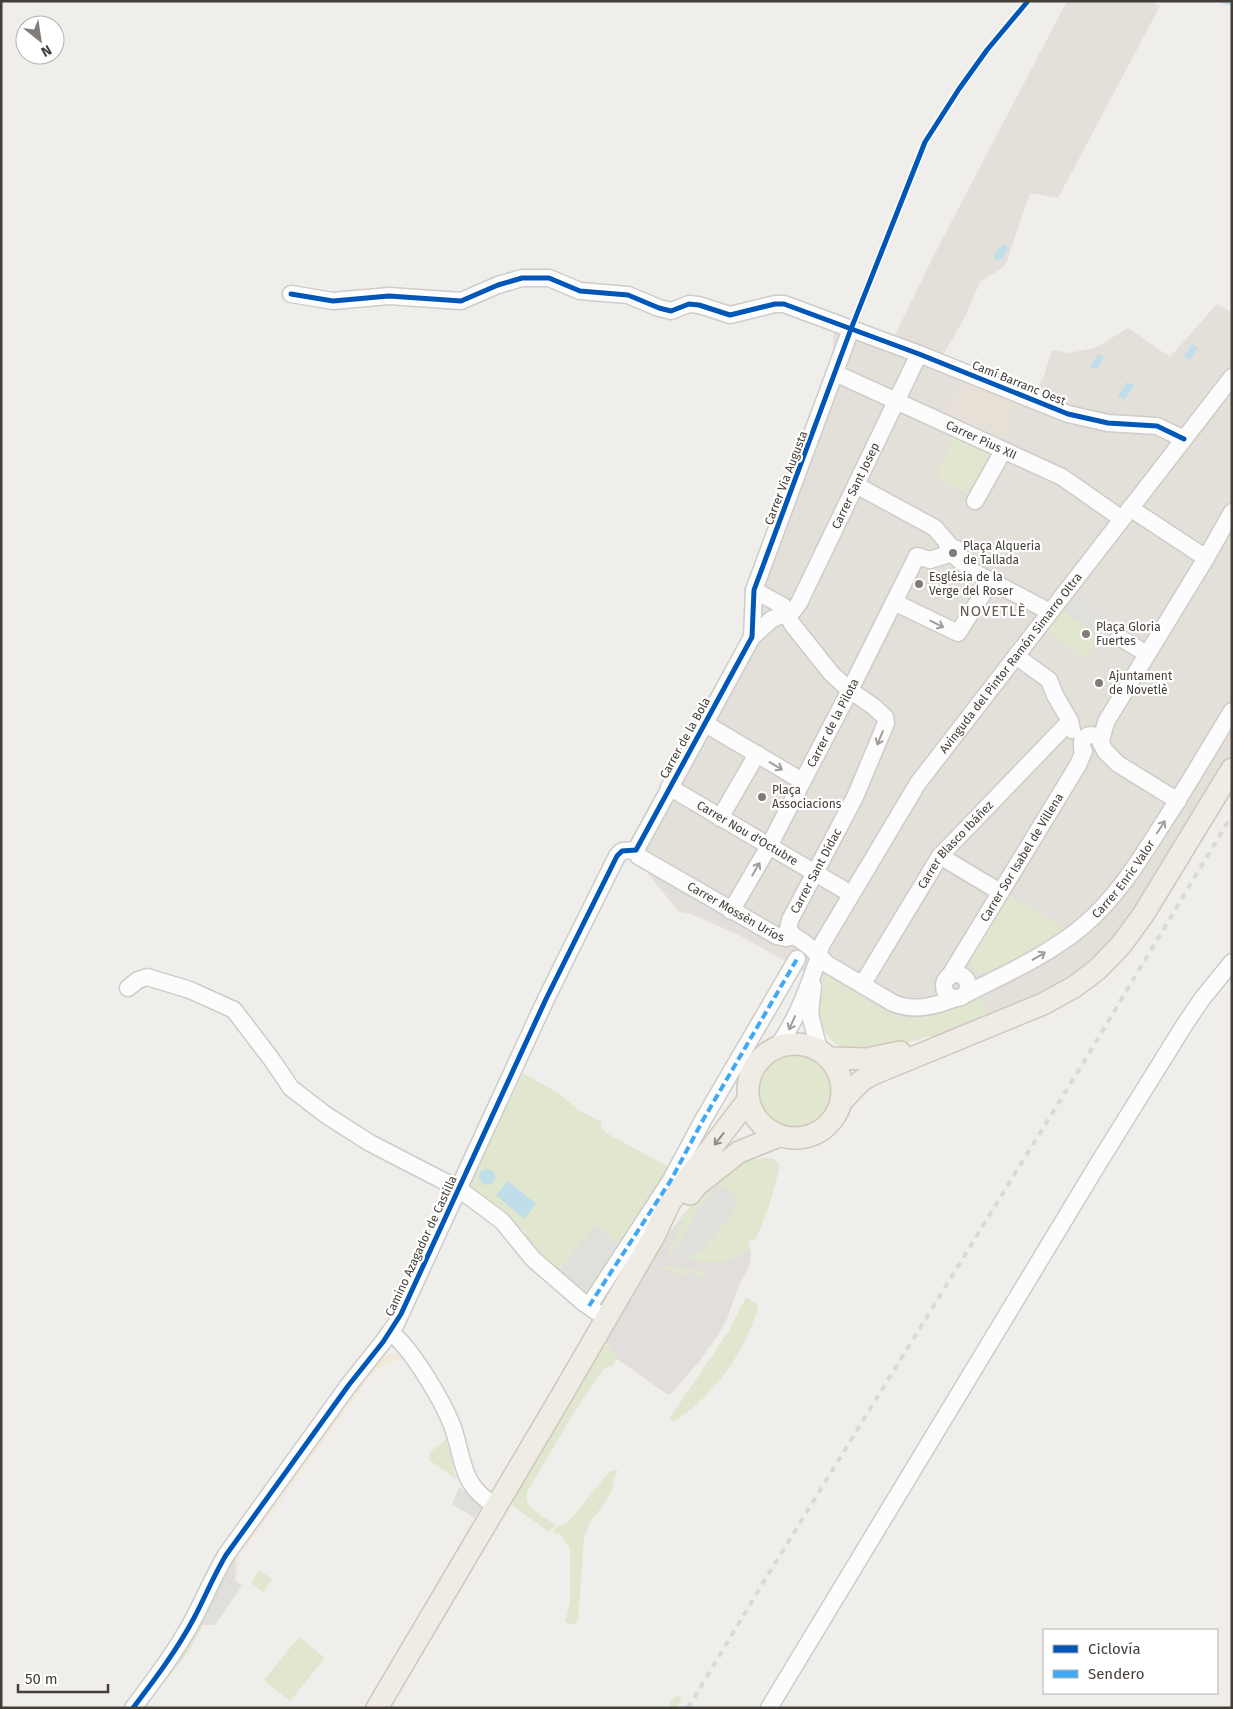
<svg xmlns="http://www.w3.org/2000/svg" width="1233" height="1709" font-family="'Fira Sans',sans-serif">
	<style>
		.residential { fill: #e3dfd9 }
		.industrial { fill: #e1dedb }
		.education { fill: #e6e0d7 }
		.green { fill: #e0e7ce }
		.sand { fill: #f1e8d8 }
		.parking { fill: #e1dfdc }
		.water { fill: #c0dee9 }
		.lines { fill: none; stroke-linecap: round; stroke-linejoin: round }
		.stream { stroke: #c0dee9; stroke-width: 4 }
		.minor-casing { stroke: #ceccc9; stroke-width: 19 }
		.major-casing { stroke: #d0c7bb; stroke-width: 24 }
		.minor { stroke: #fdfcfc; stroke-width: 16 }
		.major { stroke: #efebe5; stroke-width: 21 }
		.rail { stroke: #d9d9d8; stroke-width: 4; stroke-dasharray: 6 6; stroke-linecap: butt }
		.quiet { stroke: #3fa9f5; stroke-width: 4; stroke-dasharray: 8 4; stroke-linecap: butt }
		.cycleway-casing { stroke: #fff; stroke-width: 8 }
		.cycleway { stroke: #0057b8; stroke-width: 5 }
		.oneway { stroke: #a19d9a }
		.oneway2 { stroke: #928c86 }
		.poi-dot { fill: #817c77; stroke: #fff; stroke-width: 2 }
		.labels { text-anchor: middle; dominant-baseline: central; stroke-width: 4.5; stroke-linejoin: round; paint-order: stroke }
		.street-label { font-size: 12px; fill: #453e38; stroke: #fff }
		.poi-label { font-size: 12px; fill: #453e38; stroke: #fff; text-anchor: start }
		.quarter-label { font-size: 15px; letter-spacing: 1px; fill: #665b50; stroke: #fff }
	</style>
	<rect width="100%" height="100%" fill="#f0eeeb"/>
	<path class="residential" d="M1067,1H1152L1160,6L1058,198L1030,193L1005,266L980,282L963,321L942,356L1033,396L1044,376L1052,350L1069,353L1095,348L1128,328L1170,357L1217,304L1232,312V787L1069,1001L1019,1026L966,1046L909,1031L739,935L691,914L679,912L633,855H624L629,842L745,633L832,361L834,331L856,324L895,335L933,257Z"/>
	<path class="industrial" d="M772,1158L780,1165L769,1206L755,1240L750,1239L748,1248L751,1249L750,1265L738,1287L727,1319L716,1338L698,1363L671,1394H667L617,1359L611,1351L610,1345L605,1344L664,1239L696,1200L760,1159Z"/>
	<path class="education" d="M963,377L1020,398L999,442L941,416Z"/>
	<path class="green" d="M955,436L996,455L973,496L939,480V468Z
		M1063,610L1100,639L1085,660L1047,630Z
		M1008,895L1065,929C1052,939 994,976 980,973C980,973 973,970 973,970L970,962L972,954Z
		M826,973C851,989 887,1022 918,1018C939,1015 960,1002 979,994L988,1013C951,1027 886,1058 847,1049C832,1046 821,1029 820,1015C818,1001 823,986 826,973Z
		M757 1091a39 39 0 1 1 78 0a39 39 0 1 1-78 0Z
		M523,1073L560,1094L578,1110L602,1122L601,1126L606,1133L671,1168L586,1296L520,1240L526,1232L467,1189Z
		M772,1158L780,1165L769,1206L755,1240L750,1239L748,1248L751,1249C726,1263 714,1265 687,1258L696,1254L734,1195L729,1192L713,1190C697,1210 687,1234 671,1254L667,1252L684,1222L681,1217C696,1201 721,1172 740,1164C750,1159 761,1158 772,1158Z
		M675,1266L702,1271L704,1274L703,1279L688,1271L684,1277L671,1270L660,1269L661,1267Z
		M746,1297L759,1306C753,1322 747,1340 737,1355C722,1380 699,1406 674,1422L669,1419L728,1332Z
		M607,1345H610L611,1351L617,1359L613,1365L605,1368L576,1409L527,1492C527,1494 526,1499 527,1501C529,1509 549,1521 556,1524L549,1532L512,1505L515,1497L603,1348Z
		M446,1439L456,1479L429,1460L430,1452Z
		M618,1470L613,1482L612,1491L602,1507L590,1522L584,1538L578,1621L572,1625L565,1622L570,1602V1548L561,1535L552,1532L558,1526L568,1522L609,1472Z
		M259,1570L272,1579L263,1592L251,1583Z
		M198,1621L203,1625L189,1651L151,1699L147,1708H140Z
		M299,1637L325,1658L290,1701L264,1680Z
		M678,1695L682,1698L677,1708H669L671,1699Z"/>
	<path class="sand" d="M394,1354L399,1355L404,1359L403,1360C387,1359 379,1367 369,1378L239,1557L236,1581L234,1560L236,1552L377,1359Z"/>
	<path class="parking" d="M1077,595L1111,621L1100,639L1063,610Z
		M656,874L771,939L767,945L734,929L667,891L653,879Z
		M719,1183L734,1195L736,1199V1206L723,1225L704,1248L696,1254L687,1258L671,1254L678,1245L701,1206Z
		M596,1224L618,1244L586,1291H578L557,1273Z
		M459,1487L485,1506L478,1511L475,1518L452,1504Z
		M236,1552L235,1580L242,1586L215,1625H203L198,1621Z"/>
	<path class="water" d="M1004,244L1007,246V249L1003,258L997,260L994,258V253L1000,248L1001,245Z
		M1192,344L1198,348L1189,360L1184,356Z
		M1098,354L1104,357L1097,370L1090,366Z
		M1127,382L1134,386L1124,400L1118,396Z
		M479 1177a8 8 0 1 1 16 0a8 8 0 1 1-16 0Z
		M508,1181L536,1204L524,1219L496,1195Z"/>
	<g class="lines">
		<path class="stream" d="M1221,1L1232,4"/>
		<g class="minor-casing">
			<g id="minor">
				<path d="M291,294L333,301L389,296L461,301L498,285L522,278H549L580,291L628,295L659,308L671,311L689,304L699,305L730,315L775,304H784L919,354L1068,414L1108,423L1157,426L1184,439"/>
				<path id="s1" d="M835,373L1062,477L1122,519"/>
				<path d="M856,485L935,528L951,547L957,549L959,554L957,558"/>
				<path d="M975,501L1003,451"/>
				<path d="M1130,508L1206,558"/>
				<path d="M957,558L972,571L1050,612"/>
				<path d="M754,590L783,606L792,624L831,673L847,688L874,707L885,717L886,723L855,797L790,920L788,929L794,936"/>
				<path d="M894,602L958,633L991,581"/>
				<path d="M752,637L754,590L851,329"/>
				<path d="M1119,637L1147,654"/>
				<path d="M1016,656L1049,680L1055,695L1070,721L1072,730"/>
				<path d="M704,723L802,781"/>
				<path d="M1101,741L1106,722L1206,558L1232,512"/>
				<path d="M1082,749V742C1085,735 1091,733 1098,737L1105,751L1118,764L1178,801"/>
				<path id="s2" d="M669,787L851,894"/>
				<path d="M720,818L757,754"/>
				<path id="s3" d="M636,850L752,637L772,619L793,611L799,603L919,354"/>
				<path id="s4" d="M636,850L638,856L777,936L786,938L794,936C807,943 817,953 827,964L893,1003C914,1012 935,1006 956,998"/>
				<path d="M940,856L1000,892"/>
				<path id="s5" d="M731,911L769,846L850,690L917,556L930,560L946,555L947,550L951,547"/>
				<circle cx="956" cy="986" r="12"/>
				<path id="s6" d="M949,977L1078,765L1084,751"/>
				<path id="s7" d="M862,985L940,856L1070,721"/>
				<path d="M813,986L810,1014L819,1050"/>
				<path d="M128,988L138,980L147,977L190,990L234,1010L272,1060L291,1088L326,1115L370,1143L459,1189L502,1221L533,1259L585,1304L607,1319"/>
				<path id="s8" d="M964,995C1005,974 1047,956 1083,926C1115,899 1138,863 1160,828C1185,790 1208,750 1232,711"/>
				<path id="s9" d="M777,1047C795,1023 807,991 817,962C819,956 819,950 822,944L918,783L1232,377"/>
				<path d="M589,1306L671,1180L703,1120L797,959"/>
				<path d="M390,1332C411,1347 442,1400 452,1425C465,1461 459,1484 496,1506"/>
				<path d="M133,1708C155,1679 177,1650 194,1618C205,1597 214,1575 226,1555L348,1386L383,1342L396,1324L546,999L617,856L622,851L636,850"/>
				<path d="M769,1708L1098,1164L1185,1024L1202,999L1232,962"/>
			</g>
		</g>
		<g class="major-casing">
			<path id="major" d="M748 1091a47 47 0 1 1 94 0a47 47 0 1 1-94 0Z
				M829,1058L867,1059L900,1052
				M841,1102L861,1081L873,1074L1043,1004L1074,987L1098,969L1121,945L1143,915L1232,769
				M690,1194L697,1185L739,1152L779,1136
				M377,1708L562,1395L654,1236L670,1202L748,1100"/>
		</g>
		<use href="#minor" class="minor"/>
		<use href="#major" class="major"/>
		<path class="rail" d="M688,1708L766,1578L1085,1060L1232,815"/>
		<path class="quiet" d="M589,1306L671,1180L703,1120L797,959"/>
		<g class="cycleway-casing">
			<path id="cycleway" d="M291,294L333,301L389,296L461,301L498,285L522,278H549L580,291L628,295L659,308L671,311L689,304L699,305L730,315L775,304H784L919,354L1068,414L1108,423L1157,426L1184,439
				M133,1708C155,1679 177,1650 194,1618C205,1597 214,1575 226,1555L348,1386L383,1342L401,1314L546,999L617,856L622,851L636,850L752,637L754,590L851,329L925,142L959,89L987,50L1028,1"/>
		</g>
		<use href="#cycleway" class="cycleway"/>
	</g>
	<defs><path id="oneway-shaft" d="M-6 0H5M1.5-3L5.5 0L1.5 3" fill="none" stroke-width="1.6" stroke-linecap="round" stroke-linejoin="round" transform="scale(1.25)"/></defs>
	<g class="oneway">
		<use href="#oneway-shaft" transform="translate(937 624) rotate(27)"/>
		<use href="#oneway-shaft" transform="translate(880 738) rotate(113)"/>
		<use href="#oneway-shaft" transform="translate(776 766) rotate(31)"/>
		<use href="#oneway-shaft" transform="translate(1161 827) rotate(-57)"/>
		<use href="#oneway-shaft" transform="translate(756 869) rotate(-60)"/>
		<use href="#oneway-shaft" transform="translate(1039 956) rotate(-31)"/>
		<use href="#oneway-shaft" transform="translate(792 1023) rotate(114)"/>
	</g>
	<use class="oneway2" href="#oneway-shaft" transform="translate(719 1139) rotate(128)"/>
	<g class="poi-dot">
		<circle cx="953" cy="553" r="5"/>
		<circle cx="919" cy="584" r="5"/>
		<circle cx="1086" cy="634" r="5"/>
		<circle cx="1099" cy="683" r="5"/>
		<circle cx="762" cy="797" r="5"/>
	</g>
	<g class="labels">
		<g class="street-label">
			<text transform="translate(1019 383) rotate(22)">Camí Barranc Oest</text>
			<text stroke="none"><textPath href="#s1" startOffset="161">Carrer Pius XII</textPath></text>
			<text transform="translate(786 478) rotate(-69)">Carrer Via Augusta</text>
			<text stroke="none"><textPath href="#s3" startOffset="432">Carrer Sant Josep</textPath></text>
			<text stroke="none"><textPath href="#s9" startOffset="452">Avinguda del Pintor Ramón Simarro Oltra</textPath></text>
			<text stroke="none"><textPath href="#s5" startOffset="214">Carrer de la Pilota</textPath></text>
			<text transform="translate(685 738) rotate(-61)">Carrer de la Bola</text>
			<text stroke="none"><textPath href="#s2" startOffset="91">Carrer Nou d'Octubre</textPath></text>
			<text stroke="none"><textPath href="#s7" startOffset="169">Carrer Blasco Ibáñez</textPath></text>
			<text stroke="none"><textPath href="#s6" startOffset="140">Carrer Sor Isabel de Villena</textPath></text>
			<text transform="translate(816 871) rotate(-62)">Carrer Sant Dídac</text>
			<text stroke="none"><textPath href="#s8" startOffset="200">Carrer Enric Valor</textPath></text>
			<text stroke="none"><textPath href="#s4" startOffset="119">Carrer Mossèn Uríos</textPath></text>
			<text transform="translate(421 1246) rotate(-65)">Camino Azagador de Castilla</text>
		</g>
		<g class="poi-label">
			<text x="963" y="546">Plaça Alqueria<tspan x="963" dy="14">de Tallada</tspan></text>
			<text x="929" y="577">Església de la<tspan x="929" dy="14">Verge del Roser</tspan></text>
			<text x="1096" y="627">Plaça Gloria<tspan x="1096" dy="14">Fuertes</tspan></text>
			<text x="1109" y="676">Ajuntament<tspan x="1109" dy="14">de Novetlè</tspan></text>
			<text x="772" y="790">Plaça<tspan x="772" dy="14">Associacions</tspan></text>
		</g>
		<g class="quarter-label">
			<text x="993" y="611">NOVETLÈ</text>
		</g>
	</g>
	<rect width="1233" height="1709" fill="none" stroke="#453e38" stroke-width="5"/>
	<rect x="1043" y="1629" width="175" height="65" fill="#ffffff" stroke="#b5b2af"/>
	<rect x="1053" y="1645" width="25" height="8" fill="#0057b8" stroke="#b5b2af"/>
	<text x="1088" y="1654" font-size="15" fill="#453e38">Ciclovía</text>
	<rect x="1053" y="1670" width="25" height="8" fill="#3fa9f5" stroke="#b5b2af"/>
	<text x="1088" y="1679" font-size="15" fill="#453e38">Sendero</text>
	<g transform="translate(40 40) rotate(150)"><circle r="24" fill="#ffffff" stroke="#b5b2af"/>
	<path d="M0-4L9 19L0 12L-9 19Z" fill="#817c77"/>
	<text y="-8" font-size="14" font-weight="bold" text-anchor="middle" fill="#453e38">N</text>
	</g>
	<path d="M18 1684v8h90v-8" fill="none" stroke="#453e38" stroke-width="2.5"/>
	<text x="25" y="1684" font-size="15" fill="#453e38" stroke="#ffffff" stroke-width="4" paint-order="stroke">50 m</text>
</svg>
